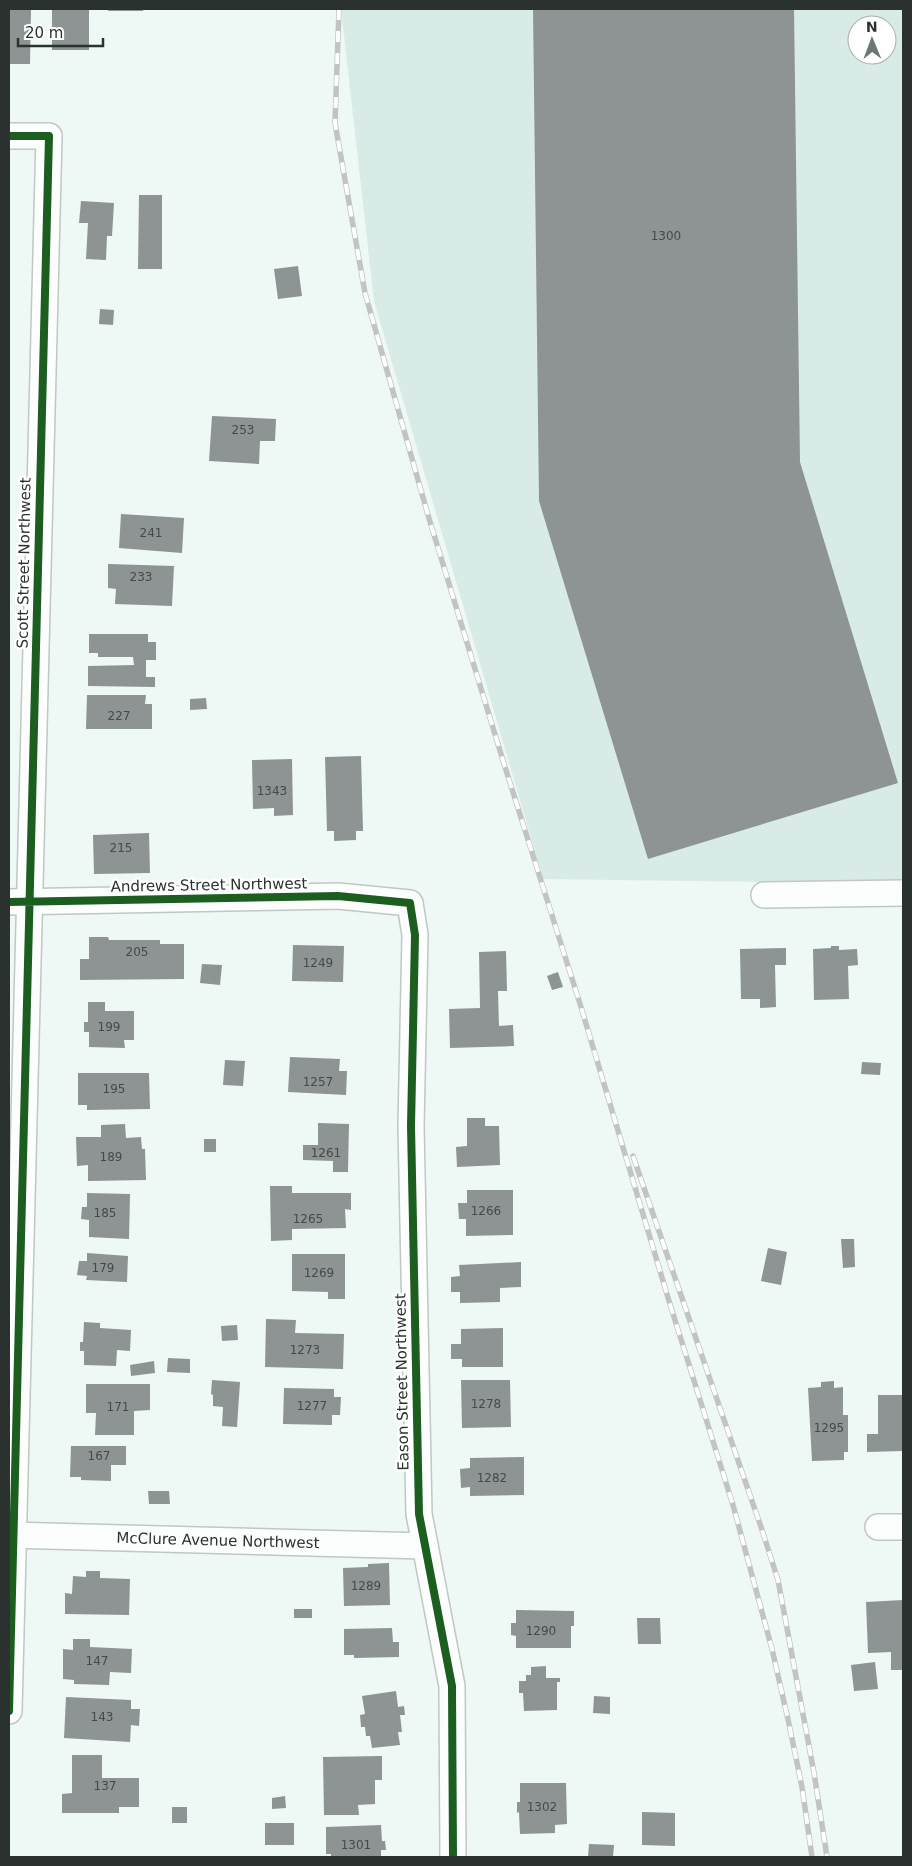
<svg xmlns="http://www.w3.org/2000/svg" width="912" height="1866" font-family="'DejaVu Sans',sans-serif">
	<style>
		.built { fill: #d9ebe6; fill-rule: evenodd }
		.building { fill: #8d9493 }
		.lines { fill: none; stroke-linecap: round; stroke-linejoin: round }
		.street-casing { stroke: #c0c7c5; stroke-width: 28 }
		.street { stroke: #fcfefe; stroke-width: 25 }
		.rail-casing { stroke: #c1c4c3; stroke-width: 5.5 }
		.rail { stroke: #fff; stroke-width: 4; stroke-dasharray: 11; stroke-linecap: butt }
		.cycleway-casing { stroke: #fff; stroke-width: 11 }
		.cycleway { stroke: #1b5e20; stroke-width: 8 }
		.labels { text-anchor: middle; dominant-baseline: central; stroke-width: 5; stroke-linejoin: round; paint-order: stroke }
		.number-label { font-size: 12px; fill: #434a48 }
		.street-label { font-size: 15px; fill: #2a312f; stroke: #fff }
	</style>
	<rect width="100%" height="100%" fill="#eef8f5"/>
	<path class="built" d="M341,9H903V884L543,879L374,301ZM857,25H887V55H857Z"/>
	<path class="building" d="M9,9H31L30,64H9Z
		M52,9H89V50H52Z
		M108,9H143V11H108Z
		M533,9H794L800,462L898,783L648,859L539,501Z
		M139,195H162V269H138Z
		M81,201L114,203L112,236H107L106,260L86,259L88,223H79Z
		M298,266L302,296L278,299L274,269Z
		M100,309L114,310L113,325L99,324Z
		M212,416L276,419L275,441H260L259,464L209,461Z
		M121,514L184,518L182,553L119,548Z
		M108,564L174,566L172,606L115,604L116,589L108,588Z
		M89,634H148V642H156V660H146V677H155V687L88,686V666L134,665L133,657H98V653H89Z
		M87,695H146L145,704H152V729H86Z
		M206,698L207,709L190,710V699Z
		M361,756L363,831H356V840L334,841V831H327L325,757Z
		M292,759L293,815L274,816V808L253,809L252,760Z
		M149,833L150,873L94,874L93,835Z
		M89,937H108L109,940H160V944H184V979L80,980V959H89Z
		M293,945L344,946L343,982L292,981Z
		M831,946H839V950L857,949L858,965L848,966L849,999L814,1000L813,949L831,948Z
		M786,948V965H775L776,1007L760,1008V999H741L740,949Z
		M506,951L507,991H498L499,1026L513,1025L514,1046L450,1048L449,1009L480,1008L479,952Z
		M202,964L222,965L220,985L200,983Z
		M558,972L563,987L552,990L547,976Z
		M88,1002H105V1011H134V1040H124L125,1048L89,1047V1032H84V1022H88Z
		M290,1057L340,1059L339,1071H347L346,1095L288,1092Z
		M225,1060L245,1061L243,1086L223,1085Z
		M862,1062L881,1063L880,1075L861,1074Z
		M78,1073H149L150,1109L87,1110V1105H78Z
		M467,1118H485V1126H499L500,1165L457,1167L456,1147L467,1146Z
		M318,1123L349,1124L348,1172H333V1161L303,1160V1145H318Z
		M125,1124L126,1138L141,1137L142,1149H145L146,1180L88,1181V1165L77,1166L76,1137H101V1125Z
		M204,1139H216V1152H204Z
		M270,1186H292V1193H351V1210L345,1209L346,1228L292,1229V1240L271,1241Z
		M467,1190H513V1235L466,1236V1219H459L458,1203H467Z
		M87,1193L130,1194L129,1239L89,1237V1220L81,1219L82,1207H87Z
		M841,1239H854L855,1267L843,1268Z
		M768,1248L787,1252L781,1285L761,1281Z
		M87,1253L128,1256L127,1282L86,1280L87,1276L77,1275L79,1261H87Z
		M292,1254H345V1299H328V1292L292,1291Z
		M521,1262V1287L500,1288V1302L460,1303V1292H451V1277L460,1276L459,1265Z
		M266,1319L296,1320L295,1333L344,1334L343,1369L265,1367Z
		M84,1322L100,1323V1328L131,1330L130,1351L117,1350L116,1366L84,1365V1351H80V1342H83Z
		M237,1325L238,1340L222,1341L221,1326Z
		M503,1328V1367H462V1359H451V1344H461V1329Z
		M168,1358L190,1359V1373L167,1372Z
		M154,1361L155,1373L131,1376L130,1365Z
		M212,1380L240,1382L237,1427L222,1426L223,1407L213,1406V1395L211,1394Z
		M461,1380H510L511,1427L462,1428Z
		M834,1381V1388L843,1387V1415H848V1452H844V1460L812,1461L808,1388L821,1387V1382Z
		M86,1384H150V1410L134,1411V1435H95L96,1413H86Z
		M284,1388L334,1389V1397H341L340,1415H332V1425L283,1424Z
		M878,1395H903V1451L867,1452V1434H878Z
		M71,1446H126V1465H111V1481L81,1480V1477H70Z
		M524,1457V1495L470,1496V1487L461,1488L460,1469L470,1468V1458Z
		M148,1491H169L170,1504H149Z
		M389,1563L390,1605L344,1606L343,1568L368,1567V1564Z
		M86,1571H100V1578L130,1579L129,1615L65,1614V1593L72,1594L73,1576L86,1577Z
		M903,1600V1670H891V1652L868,1653L866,1602Z
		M294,1609H312V1618H294Z
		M516,1610L574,1611V1626H571V1648H516V1636L511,1635V1623H516Z
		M637,1618H660L661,1644H638Z
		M392,1628L393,1642H399V1657L354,1658V1655H344V1629Z
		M73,1639H90V1647L132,1649L131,1673L110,1672L109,1685L74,1684V1680L63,1679V1649L73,1650Z
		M875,1662L878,1689L854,1691L851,1665Z
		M546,1666V1678H560V1682H557V1710L524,1711L523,1693H519V1681H526V1675H531V1667Z
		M396,1691L398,1707L404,1706L405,1715H400L402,1732H398L400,1745L372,1748L370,1736H366L365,1727H361L360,1715L365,1714L362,1696Z
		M594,1696L610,1697V1714L593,1713Z
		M66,1697L131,1700V1709H140L139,1726L131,1725L130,1742L64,1738Z
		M72,1755H102V1778H139V1807H119V1813H62V1794L72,1793Z
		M382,1756V1780H375V1804L358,1805L359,1815H324L323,1757Z
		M520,1783H566L567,1824L555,1825V1833L520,1834L519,1812L517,1813V1802H520Z
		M285,1796L286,1808L272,1809V1798Z
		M172,1807H187V1823H172Z
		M642,1812L675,1813V1846L642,1845Z
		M265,1823H294V1845H265Z
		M381,1825L382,1841H385L386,1850H381V1857H331V1854H326V1827Z
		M589,1844L614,1845L613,1857H588Z"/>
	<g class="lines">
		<g class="street-casing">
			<g id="street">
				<path d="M9,136H49L9,1711"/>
				<path d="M764,895L903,893"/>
				<path d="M9,902L338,896L410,903L415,935L411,1126L419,1514L452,1686L453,1857"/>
				<path d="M878,1527H903"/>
				<path id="s1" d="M9,1535L425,1546"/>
			</g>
		</g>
		<use href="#street" class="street"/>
		<g class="rail-casing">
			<path id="rail" d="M339,9L335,123L365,293L428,515L505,767L581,1007L669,1301L733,1505L772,1649L789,1724L802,1787L812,1857
				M633,1156L761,1527L778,1580L814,1773L827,1857"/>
		</g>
		<use href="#rail" class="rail"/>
		<g class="cycleway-casing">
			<path id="cycleway" d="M9,136H49L9,1711
				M9,902L338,896L410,903L415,935L411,1126L419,1514L452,1686L453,1857"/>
		</g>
		<use href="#cycleway" class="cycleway"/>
	</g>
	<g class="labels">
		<g class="number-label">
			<text x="666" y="236">1300</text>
			<text x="243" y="430">253</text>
			<text x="151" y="533">241</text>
			<text x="141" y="577">233</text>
			<text x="119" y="716">227</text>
			<text x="272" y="791">1343</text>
			<text x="121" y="848">215</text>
			<text x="137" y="952">205</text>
			<text x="318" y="963">1249</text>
			<text x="109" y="1027">199</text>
			<text x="318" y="1082">1257</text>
			<text x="114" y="1089">195</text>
			<text x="326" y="1153">1261</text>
			<text x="111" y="1157">189</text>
			<text x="486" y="1211">1266</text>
			<text x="105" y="1213">185</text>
			<text x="308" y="1219">1265</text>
			<text x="103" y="1268">179</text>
			<text x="319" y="1273">1269</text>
			<text x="305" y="1350">1273</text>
			<text x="486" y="1404">1278</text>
			<text x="312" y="1406">1277</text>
			<text x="118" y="1407">171</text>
			<text x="829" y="1428">1295</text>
			<text x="99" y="1456">167</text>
			<text x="492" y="1478">1282</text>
			<text x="366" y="1586">1289</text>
			<text x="541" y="1631">1290</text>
			<text x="97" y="1661">147</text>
			<text x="102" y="1717">143</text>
			<text x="105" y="1786">137</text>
			<text x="542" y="1807">1302</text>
			<text x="356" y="1845">1301</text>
		</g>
		<g class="street-label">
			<text transform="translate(24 563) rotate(-89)">Scott Street Northwest</text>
			<text transform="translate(209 885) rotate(-1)">Andrews Street Northwest</text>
			<text transform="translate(402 1382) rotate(-91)">Eason Street Northwest</text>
			<text stroke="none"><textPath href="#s1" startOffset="209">McClure Avenue Northwest</textPath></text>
		</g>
	</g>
	<rect width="912" height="1866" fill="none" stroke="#2a312f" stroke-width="20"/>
	<g transform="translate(872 40) rotate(359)"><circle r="24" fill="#ffffff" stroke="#aaadac"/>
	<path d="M0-4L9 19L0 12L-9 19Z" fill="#6f7774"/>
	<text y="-8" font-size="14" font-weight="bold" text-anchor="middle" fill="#2a312f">N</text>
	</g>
	<path d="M18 38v8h85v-8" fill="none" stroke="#2a312f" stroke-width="2.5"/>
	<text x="25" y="38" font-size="15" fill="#2a312f" stroke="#ffffff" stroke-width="4" paint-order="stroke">20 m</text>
</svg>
